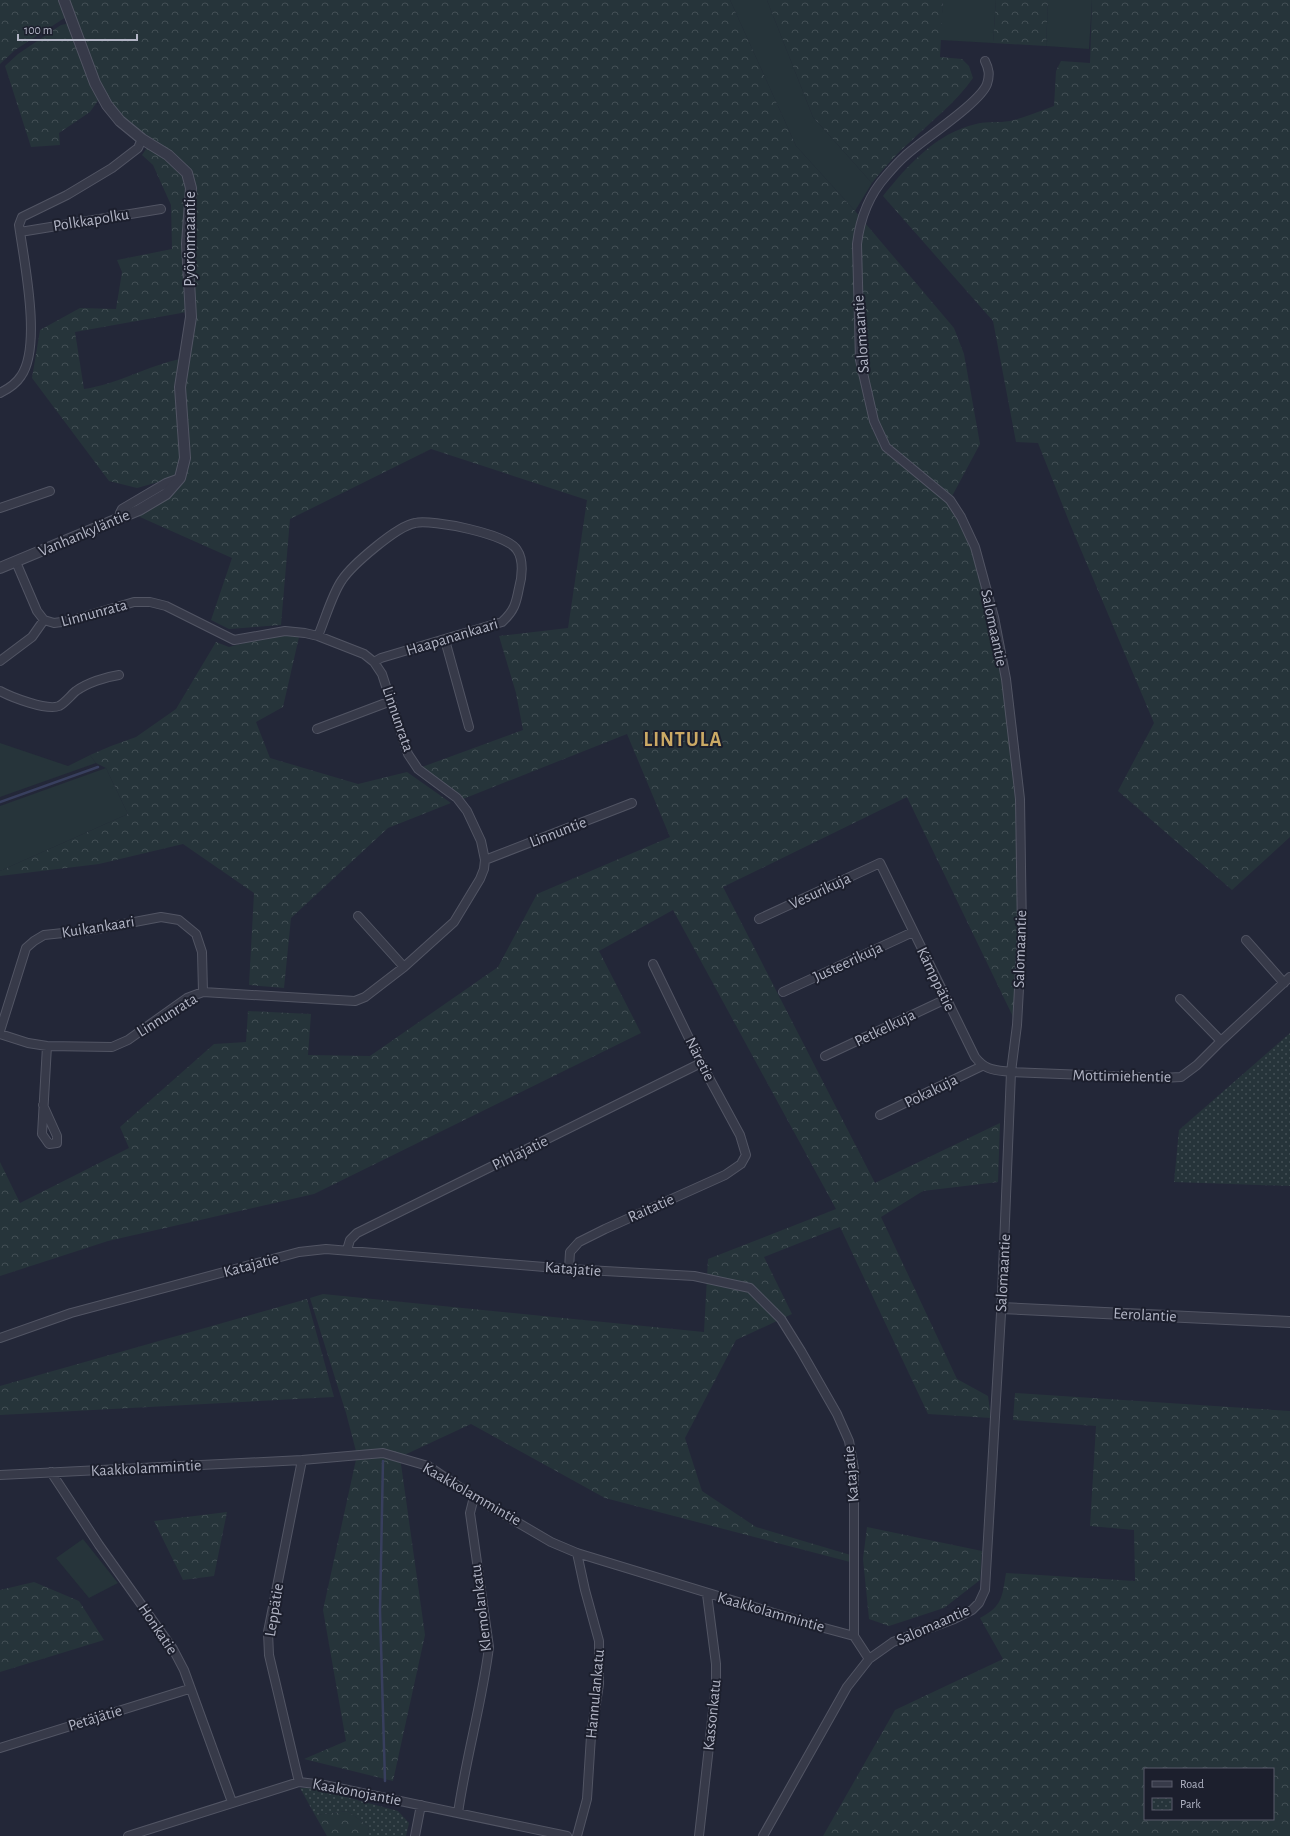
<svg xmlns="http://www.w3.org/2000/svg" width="1290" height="1836" font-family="'Alegreya Sans',sans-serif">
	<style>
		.green { fill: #26343a }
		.forest { fill: url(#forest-crowns); fill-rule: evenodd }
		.park { fill: url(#park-dots) }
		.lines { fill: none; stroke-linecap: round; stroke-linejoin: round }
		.stream { stroke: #383f5e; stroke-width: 2.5 }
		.minor-casing { stroke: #525564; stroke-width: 10 }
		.tertiary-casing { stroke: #525564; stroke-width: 12 }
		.minor { stroke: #373a49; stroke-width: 8 }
		.tertiary { stroke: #373a49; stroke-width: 10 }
		.labels { text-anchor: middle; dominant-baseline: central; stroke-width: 4; stroke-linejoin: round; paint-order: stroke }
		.street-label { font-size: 16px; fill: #b2b5c5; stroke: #1c1f2d }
		.district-label { font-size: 20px; font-weight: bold; letter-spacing: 1px; fill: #ccaa65; stroke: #1c1f2d }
	</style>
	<defs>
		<pattern id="forest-crowns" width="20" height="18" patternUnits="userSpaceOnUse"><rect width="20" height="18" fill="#26343a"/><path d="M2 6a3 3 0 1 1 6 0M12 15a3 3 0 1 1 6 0" fill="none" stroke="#434f55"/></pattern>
		<pattern id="park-dots" width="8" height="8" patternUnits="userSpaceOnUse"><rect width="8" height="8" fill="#26343a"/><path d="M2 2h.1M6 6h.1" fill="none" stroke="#434f55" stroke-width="1.8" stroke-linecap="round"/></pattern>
	</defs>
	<rect width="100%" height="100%" fill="#232738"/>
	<path class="green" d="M730,0H767L813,117L872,183L855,211L796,146Z
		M943,0H996L993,43L940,40Z
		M1048,0H1092L1089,49L1046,46Z
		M0,743L68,766L90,755L96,763L0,797Z
		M106,768L128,814L0,871V806Z
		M83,1539L118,1583L89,1598L56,1558Z"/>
	<path class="forest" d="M0,0H60L66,17L15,50L0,64Z
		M64,0H730L796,146L855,211L954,328L964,354L980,444L950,500L975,547L994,617L1020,799L1022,934L1017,1025L907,797L723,887L875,1183L1000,1123L998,1182L923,1191L881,1217L957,1379L988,1396L991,1418L928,1414L840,1227L764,1257L792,1314L736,1340L685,1438L702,1491L756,1527L854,1556V1563L605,1498L471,1424L400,1457L425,1635L393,1781L304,1759L346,1741L323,1610L357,1455L346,1413L310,1298L323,1294L704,1332L708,1259L836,1209L673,910L599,951L641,1033L314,1194L108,1241L0,1276V1162L20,1203L129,1148L120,1127L214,1044L246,1042L248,1011L311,1014L308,1055L370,1056L498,967L537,894L670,837L627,734L463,799L422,767L523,730L516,693L499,636L568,628L587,500L431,449L290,519L281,625L229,629L211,620L232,558L131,513L166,494L180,478L185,458L180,387L191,317L187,199L183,252L187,312L75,332L84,389C118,384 147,366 180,359C178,369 175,380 175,390C176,419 188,451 173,478L137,488L109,481L32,378L40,330L80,308L116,309L122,272L117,260L172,249L171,205L153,165L142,155L148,146L176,167L184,179L187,189V173L120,121L95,83Z
		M767,0H943L940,57L962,59L969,66L973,78C956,103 931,121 910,142C896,154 884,168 872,183L813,117Z
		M996,0H1048L1046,46L993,43Z
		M1092,0H1290V837L1232,890L1118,791L1154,723L1070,524L1038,443L1016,442L993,321L883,196C907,166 936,133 976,124C987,121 999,123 1010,121C1024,118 1040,111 1054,106L1056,71L1061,61L1090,63Z
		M66,24L69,25L99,99L90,112L59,133L60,145L31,147L5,66L18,54L61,25Z
		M280,634L299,637L283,707L256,722L270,758L358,784L407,772L451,803L388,828L291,918L284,988L249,985L254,893L183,844L99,864L0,876V871L128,814L106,768L96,763L90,755L111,746L136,737L176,709L216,642L229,647Z
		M307,1299L334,1397L0,1415V1386Z
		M1015,1393L1290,1411V1836H823L895,1710L1003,1659L980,1618C1003,1606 1002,1596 1006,1573L1135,1581L1134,1530L1090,1526L1096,1426L1013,1420ZM1145,1769H1273V1819H1145Z
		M227,1512L214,1576L183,1580L154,1521Z
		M867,1527L982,1551L980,1580L944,1608L889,1626L869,1619L863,1559Z
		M34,1582L79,1601L104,1640L0,1672V1590Z
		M348,1811L369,1827L367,1836H327L315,1815Z"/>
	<path class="park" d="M1290,1033V1186L1174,1182L1179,1130Z
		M300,1788H312L398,1811L409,1823L406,1836H367L369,1827L348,1811L315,1815Z"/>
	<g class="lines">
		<path class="stream" d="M0,802L98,767
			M383,1461L380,1611L385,1781"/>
		<g class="minor-casing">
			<path id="minor" d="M20,232L161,209
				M0,393C8,389 16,384 21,376C42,346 24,261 19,225L22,217L67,195L112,168L138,148L142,139
				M0,508L50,491
				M121,517L120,513L122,509L166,483L180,478
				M318,636C325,620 332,594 342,580C352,565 397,526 415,523C432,519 508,534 517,550C524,560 522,577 519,588C516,604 514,611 502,622L381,658L374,662
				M445,640L469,727
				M0,661L32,637L44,620
				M0,691C11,697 47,711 59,706C65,703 71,695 76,691C87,683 105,677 119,675
				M317,729L391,701
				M485,860L632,803
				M358,916L404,967
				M759,919L880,863L975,1057C986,1071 995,1070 1011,1072L1161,1078L1181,1077L1197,1065L1221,1041L1290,977
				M1246,940L1284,983
				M783,992L913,932
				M1180,999L1221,1041
				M0,1031L26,948L34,941L44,935L92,930L161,917L179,920L196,934L202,952L203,992
				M0,1034L28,1043L47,1046L112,1047L128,1040L187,998L203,992L355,1001L365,997L404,967L454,922L480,879L484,869L485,860L481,841L467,811L457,798L418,769L408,754L382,674L374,662L364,654L318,636L305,633L285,631L234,640L166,606L150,602H134L69,621L54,623L44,620L37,611L16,562
				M825,1056L946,999
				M43,1105L57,1136V1143L49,1144L42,1134L47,1046
				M880,1115L982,1066
				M347,1250L350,1240L357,1233L701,1063
				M569,1269L570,1252L579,1242L605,1229L725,1175L741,1164L746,1155L740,1135L701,1063L653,964
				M0,1338L71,1313L299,1252L326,1249L569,1269L694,1276L750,1288L781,1319L801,1351L837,1414L849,1441L854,1469V1636L869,1659
				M51,1472L99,1545L173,1649L184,1670L232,1802
				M0,1475L302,1460L383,1453L428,1466L474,1497L551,1542L577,1553L813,1625L854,1636
				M577,1553L585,1590L599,1641V1684L591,1736L587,1799L577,1836
				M0,1748L189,1689
				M299,1782L269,1655L268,1632L302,1460
				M458,1813C466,1757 482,1703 489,1647L470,1513L474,1497
				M128,1836L299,1782L324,1785L567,1836
				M415,1836L421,1805
				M699,1836L716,1684V1664L707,1594
				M763,1836L847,1687L869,1659L893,1642L954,1619L972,1610L979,1603L985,1590L1002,1296L1011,1072L1017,1025L1022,934L1020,799L1006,679L994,617L975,547L961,517L950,500L886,447L874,421L860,360L857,244C860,219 869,195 886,176C892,169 898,162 905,156C922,140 980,103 987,84C990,75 989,69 985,61"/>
		</g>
		<g class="tertiary-casing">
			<path id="tertiary" d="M0,568L139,510L166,494L180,478L185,458L180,387L191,317L187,244L191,188L187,173L168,155L142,139L120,121L107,105L95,83L64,0
				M1001,1308L1290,1322"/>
		</g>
		<use href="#minor" class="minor"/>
		<use href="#tertiary" class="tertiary"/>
	</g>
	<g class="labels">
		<g class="street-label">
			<text transform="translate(91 220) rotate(-9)">Polkkapolku</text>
			<text transform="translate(190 239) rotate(-90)">Pyörönmaantie</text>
			<text transform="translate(861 334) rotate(-94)">Salomaantie</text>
			<text transform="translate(84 533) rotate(-23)">Vanhankyläntie</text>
			<text transform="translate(94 613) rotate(-15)">Linnunrata</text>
			<text transform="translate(994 628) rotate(78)">Salomaantie</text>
			<text transform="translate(452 637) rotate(-17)">Haapanankaari</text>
			<text transform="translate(398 719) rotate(71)">Linnunrata</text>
			<text transform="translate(558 832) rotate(-21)">Linnuntie</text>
			<text transform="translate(820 891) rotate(-25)">Vesurikuja</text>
			<text transform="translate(98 927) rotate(-9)">Kuikankaari</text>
			<text transform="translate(1020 949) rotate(-88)">Salomaantie</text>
			<text transform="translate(848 962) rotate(-25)">Justeerikuja</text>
			<text transform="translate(936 979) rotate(64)">Kämppätie</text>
			<text transform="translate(167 1015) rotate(-32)">Linnunrata</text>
			<text transform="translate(885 1028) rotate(-26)">Petkelkuja</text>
			<text transform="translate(700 1059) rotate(63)">Näretie</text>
			<text transform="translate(1122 1076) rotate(1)">Mottimiehentie</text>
			<text transform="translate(931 1091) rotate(-26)">Pokakuja</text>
			<text transform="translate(520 1153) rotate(-26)">Pihlajatie</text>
			<text transform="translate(651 1208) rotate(-24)">Raitatie</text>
			<text transform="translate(251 1265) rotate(-15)">Katajatie</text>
			<text transform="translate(573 1269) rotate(4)">Katajatie</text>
			<text transform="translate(1003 1273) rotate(-87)">Salomaantie</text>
			<text transform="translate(1145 1315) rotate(3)">Eerolantie</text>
			<text transform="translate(146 1468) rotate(-3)">Kaakkolammintie</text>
			<text transform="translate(851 1474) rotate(-95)">Katajatie</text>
			<text transform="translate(472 1494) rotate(30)">Kaakkolammintie</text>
			<text transform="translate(481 1608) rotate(-97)">Klemolankatu</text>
			<text transform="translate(274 1610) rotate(-81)">Leppätie</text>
			<text transform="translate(771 1612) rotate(16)">Kaakkolammintie</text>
			<text transform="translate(933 1625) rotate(-24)">Salomaantie</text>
			<text transform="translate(158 1629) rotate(56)">Honkatie</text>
			<text transform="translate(595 1694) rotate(-85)">Hannulankatu</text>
			<text transform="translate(712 1715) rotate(-84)">Kassonkatu</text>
			<text transform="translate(95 1718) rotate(-17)">Petäjätie</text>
			<text transform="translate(357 1792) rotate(11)">Kaakonojantie</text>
		</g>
		<g class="district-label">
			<text x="683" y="740">LINTULA</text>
		</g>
	</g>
	<rect x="1144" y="1768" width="130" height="52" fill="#1c1f2d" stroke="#585b6a"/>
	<rect x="1152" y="1781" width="20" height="6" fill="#373a49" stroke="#585b6a"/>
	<text x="1180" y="1788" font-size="12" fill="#b2b5c5">Road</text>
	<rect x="1152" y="1798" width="20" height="12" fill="url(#park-dots)" stroke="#585b6a"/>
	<text x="1180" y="1808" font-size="12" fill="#b2b5c5">Park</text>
	<path d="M18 34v6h119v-6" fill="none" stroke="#b2b5c5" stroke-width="2"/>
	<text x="24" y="34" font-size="12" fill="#b2b5c5" stroke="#1c1f2d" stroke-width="3" paint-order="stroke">100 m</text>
</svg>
